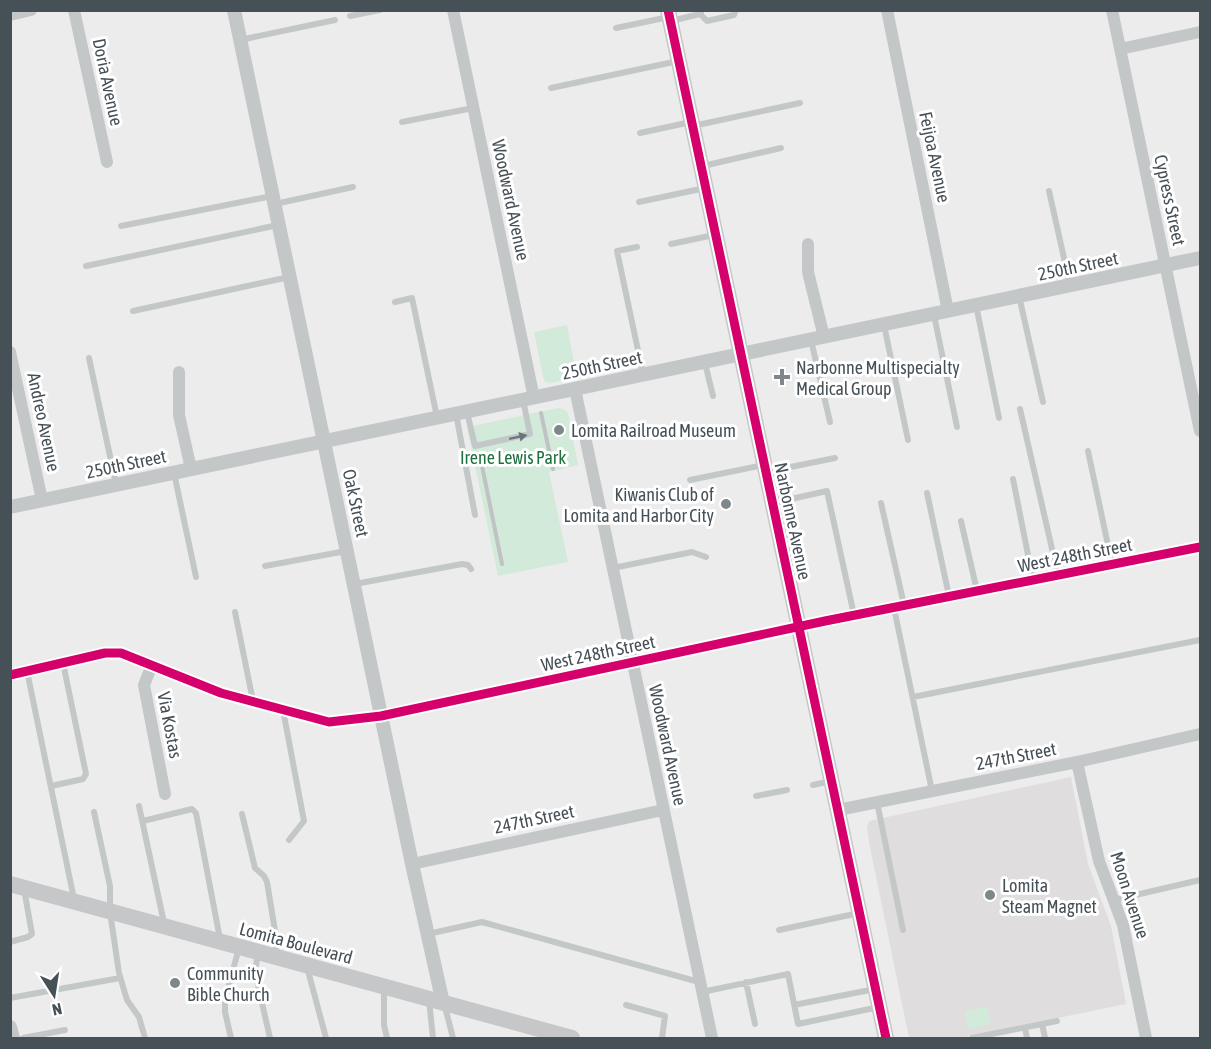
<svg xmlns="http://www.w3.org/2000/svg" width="1211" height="1049" font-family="'Asap Condensed',sans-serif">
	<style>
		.education { fill: #dfddde }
		.green { fill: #d2ead9 }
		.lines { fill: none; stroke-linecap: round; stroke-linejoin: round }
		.service { stroke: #c4c7c8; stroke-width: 6 }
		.minor { stroke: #c4c7c8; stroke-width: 12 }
		.tertiary { stroke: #c4c7c8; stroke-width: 14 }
		.secondary { stroke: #c5c7c9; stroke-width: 16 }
		.rail { stroke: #c0c2c3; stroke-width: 4 }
		.cycleway-casing { stroke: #fff; stroke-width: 13 }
		.cycleway { stroke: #d6006c; stroke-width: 9 }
		.oneway { fill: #6c7479 }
		.poi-dot { fill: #80878b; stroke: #fff; stroke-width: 2 }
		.labels { text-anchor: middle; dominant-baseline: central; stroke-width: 6; stroke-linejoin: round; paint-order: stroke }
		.street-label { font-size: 18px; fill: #465057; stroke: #fff }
		.poi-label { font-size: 18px; fill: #465057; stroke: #fff; text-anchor: start }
		.park-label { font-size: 18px; fill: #1e703f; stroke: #fff }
	</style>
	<rect width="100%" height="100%" fill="#edecec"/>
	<path class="education" d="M1071,777L1088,864L1111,926L1126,1004L961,1038H909L870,847L867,827L869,821Z"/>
	<path class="green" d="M567,325L577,378L549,383L544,381L534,332Z
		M558,408L564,409L568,413L578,465L549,472L568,562L498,576L467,427Z
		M987,1007L991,1024L968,1029L965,1012Z"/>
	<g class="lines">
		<path class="service" d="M700,14L707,21L734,15L736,10
			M350,16L380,10
			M671,21L700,14L701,12
			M616,28L669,17
			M240,40L335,20
			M551,88L678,61
			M402,122L473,108
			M693,126L800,103
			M640,133L691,122
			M703,166L781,148
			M1049,191L1070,285
			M639,202L705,188
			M275,204L353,187
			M121,226L272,196
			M671,244L714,235
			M637,247L617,251L643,374
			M86,266L278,225
			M1019,296L1043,402
			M395,302L412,298L437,417
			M976,305L999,418
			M133,311L289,277
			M934,315L957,427
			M884,325L908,440
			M811,340L830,422
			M89,358L116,484
			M705,363L713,396
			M1020,409L1058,575
			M467,412L475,446L530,434L523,400
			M456,414L475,515
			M1088,451L1112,564
			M766,472L835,458
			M174,473L196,577
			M1013,479L1033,580
			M690,480L764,465
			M927,493L949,596
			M773,503L827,491L854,615
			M881,503L904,605
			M961,521L977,591
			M265,566L346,551
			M613,568L692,552L706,557
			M355,584L462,564L468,565L471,569
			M894,608L932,791
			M235,612L253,701
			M27,671L74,899
			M913,697L1200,640
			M283,710L304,821L289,840
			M813,785L831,781
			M51,786L83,779L86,774L63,663
			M756,796L787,790
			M877,802L903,930
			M139,806L164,923
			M94,812L110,886V912L119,973L127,1000L139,1017L145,1038
			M242,814L255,868L264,876L267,882L276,937V956
			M143,821L192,809L196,813L220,939
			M1114,900L1200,880
			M779,930L859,913
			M428,934L482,922L699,982
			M10,942L28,937L32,934L24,889
			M258,953L255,972L270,1038
			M307,967L326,1038
			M746,982L755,1024
			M384,988V1025L387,1038
			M702,992L788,974L798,1024L879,1007
			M10,998L120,978
			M429,1000L433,1038
			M626,1005L665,1016L662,1038
			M794,1005L875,989
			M445,1007L453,1038
			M1042,1024L1045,1038
			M1025,1028L1027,1038
			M23,1038L65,1030
			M231,1038L225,1012V999L239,948
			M972,1038L1057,1021"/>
		<path class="minor" d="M74,10L107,162
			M453,10L534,398
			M887,10L948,311
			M1112,10L1200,431
			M10,15L31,10
			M1120,49L1200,32
			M808,244V272L824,337
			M10,352L42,500
			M179,372V415L191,469
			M575,389L712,1038
			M152,665L144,685L165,794
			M10,675L105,653H121L221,693L329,722L381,716L825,621L1200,547
			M1077,762L1099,861L1123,925L1146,1038
			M838,810L1077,762L1200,734
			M412,864L663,810"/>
		<path class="tertiary" d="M234,10L412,864L443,1003
			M10,507L1200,258
			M10,1027L13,1038"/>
		<path class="secondary" d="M668,10L886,1038
			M10,884L572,1038"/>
		<path class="rail" d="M541,413L553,469
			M481,461L502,564"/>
		<g class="cycleway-casing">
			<path id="cycleway" d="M668,10L886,1038
				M10,675L105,653H121L221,693L329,722L381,716L825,621L1200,547"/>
		</g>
		<use href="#cycleway" class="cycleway"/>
	</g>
	<defs><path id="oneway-solid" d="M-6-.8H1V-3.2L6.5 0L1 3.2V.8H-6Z" transform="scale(1.5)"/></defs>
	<use class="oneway" href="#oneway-solid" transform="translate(518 437) rotate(-12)"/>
	<g class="poi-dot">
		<path d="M779 368h6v6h6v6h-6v6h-6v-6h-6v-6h6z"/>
		<circle cx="559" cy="430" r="6"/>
		<circle cx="726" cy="504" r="6"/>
		<circle cx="990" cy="895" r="6"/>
		<circle cx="175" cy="983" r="6"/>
	</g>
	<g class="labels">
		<g class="street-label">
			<text transform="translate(108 82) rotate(78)">Doria Avenue</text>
			<text transform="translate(935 157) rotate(78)">Feijoa Avenue</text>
			<text transform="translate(511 200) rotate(78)">Woodward Avenue</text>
			<text transform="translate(1170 200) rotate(78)">Cypress Street</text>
			<text transform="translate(1078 266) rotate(-12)">250th Street</text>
			<text transform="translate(602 365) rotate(-12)">250th Street</text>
			<text transform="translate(44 422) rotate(78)">Andreo Avenue</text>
			<text transform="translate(126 464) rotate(-12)">250th Street</text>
			<text transform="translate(356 503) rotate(78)">Oak Street</text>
			<text transform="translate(793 521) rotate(78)">Narbonne Avenue</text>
			<text transform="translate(1075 555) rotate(-11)">West 248th Street</text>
			<text transform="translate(598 653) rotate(-12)">West 248th Street</text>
			<text transform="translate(170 725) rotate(79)">Via Kostas</text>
			<text transform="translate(668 745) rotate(78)">Woodward Avenue</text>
			<text transform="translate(1016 756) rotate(-11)">247th Street</text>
			<text transform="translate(534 819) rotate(-12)">247th Street</text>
			<text transform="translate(1130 895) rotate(72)">Moon Avenue</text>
			<text transform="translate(296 943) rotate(15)">Lomita Boulevard</text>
		</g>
		<g class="poi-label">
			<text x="796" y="367">Narbonne Multispecialty<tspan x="796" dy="21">Medical Group</tspan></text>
			<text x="571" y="430">Lomita Railroad Museum</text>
			<text x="714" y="494" text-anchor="end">Kiwanis Club of<tspan x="714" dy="21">Lomita and Harbor City</tspan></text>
			<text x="1002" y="885">Lomita<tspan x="1002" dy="21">Steam Magnet</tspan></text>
			<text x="187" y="973">Community<tspan x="187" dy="21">Bible Church</tspan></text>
		</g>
		<g class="park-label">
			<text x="513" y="457">Irene Lewis Park</text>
		</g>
	</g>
	<rect width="1211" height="1049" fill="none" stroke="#465057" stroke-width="24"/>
	<g transform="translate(54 995) rotate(168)" stroke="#ffffff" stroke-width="4.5" paint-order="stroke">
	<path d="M0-4.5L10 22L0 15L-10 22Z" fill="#465057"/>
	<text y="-9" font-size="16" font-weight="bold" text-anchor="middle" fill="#465057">N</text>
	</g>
</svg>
